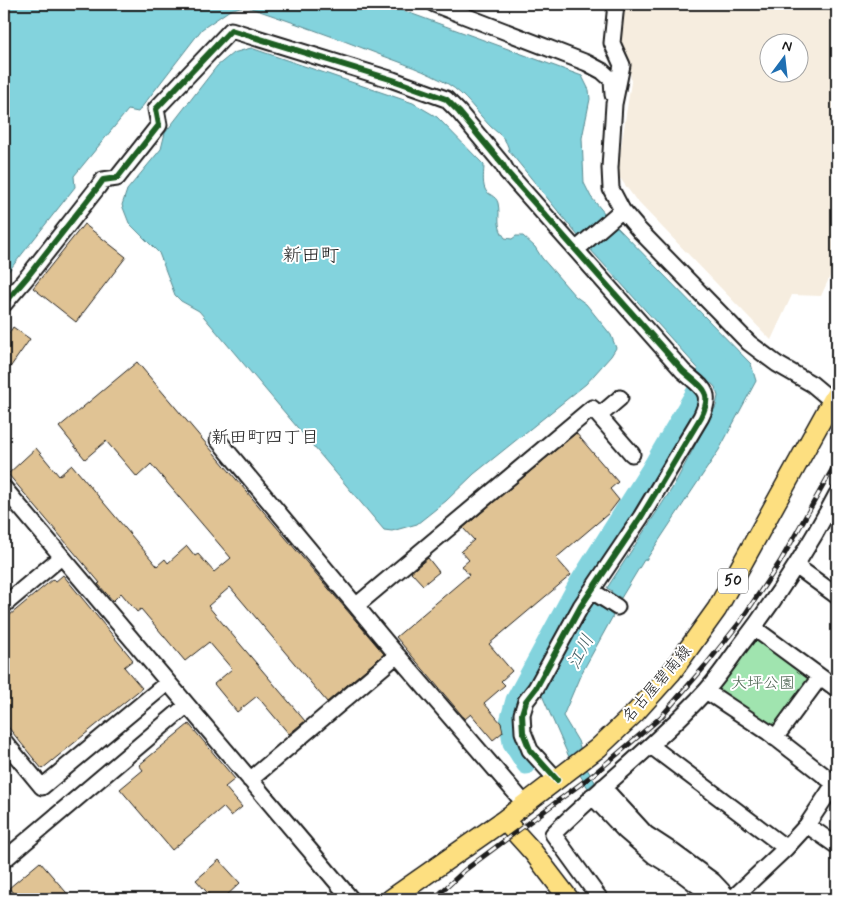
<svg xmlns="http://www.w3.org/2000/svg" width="841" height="903" font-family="Mynerve,'Klee One',sans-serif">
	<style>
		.built { fill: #f6eddf; fill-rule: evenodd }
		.green { fill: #a0e4af; stroke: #5e8066 }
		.water { fill: #83d3dd; stroke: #5a8a90 }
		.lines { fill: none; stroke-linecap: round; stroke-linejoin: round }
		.river { stroke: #83d3dd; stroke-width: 19 }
		.building { fill: #e0c394; stroke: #1c1c1c }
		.minor-casing { stroke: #1c1c1c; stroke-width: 19 }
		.major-casing { stroke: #1c1c1c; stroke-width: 22 }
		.minor { stroke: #fff; stroke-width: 15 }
		.major { stroke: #fddf80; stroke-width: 19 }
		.rail-casing { stroke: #1c1c1c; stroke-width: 5 }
		.rail { stroke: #fff; stroke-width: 3; stroke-dasharray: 9; stroke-linecap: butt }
		.cycleway-casing { stroke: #fff; stroke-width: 9 }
		.cycleway { stroke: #1b5e20; stroke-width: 6 }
		.labels { text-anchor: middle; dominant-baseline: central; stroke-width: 4; stroke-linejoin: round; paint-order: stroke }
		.shield { fill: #fff; stroke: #606060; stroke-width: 1 }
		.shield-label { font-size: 15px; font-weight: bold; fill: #1c1c1c }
		.park-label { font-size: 16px; fill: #4a624f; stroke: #fff }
		.street-label { font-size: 16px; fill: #1c1c1c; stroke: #fff }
		.neighbourhood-label { font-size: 18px; fill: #1c1c1c; stroke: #fff }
		.water-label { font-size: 18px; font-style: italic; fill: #405c60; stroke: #fff }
		.quarter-label { font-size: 19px; fill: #1c1c1c; stroke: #fff }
	</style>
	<rect width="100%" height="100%" fill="#fff"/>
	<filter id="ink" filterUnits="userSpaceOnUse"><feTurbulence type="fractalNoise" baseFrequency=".02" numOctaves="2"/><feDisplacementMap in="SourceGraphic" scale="10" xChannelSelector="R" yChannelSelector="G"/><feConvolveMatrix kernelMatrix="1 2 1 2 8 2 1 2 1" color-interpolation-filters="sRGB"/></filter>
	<g filter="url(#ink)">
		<path class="built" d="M616,4H837V261L821,296L792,295L771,340L636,200L617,174L631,82L630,70L619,66ZM768,42H798V72H768Z"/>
		<path class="green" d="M755,637L811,677L772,731L715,690Z"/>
		<path class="water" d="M4,4H385L582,76L589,90L590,99L582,138L584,183L591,197L605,214L597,222L609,232L616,226L751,364L756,381L719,450L646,560H644L621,598L618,596L607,611L613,616L580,676L563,716L578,741L587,769L595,782L588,788L569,757L541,693L592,602L601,608L612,591L607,588L673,487L716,406L718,396L715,387L589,248L597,241L589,229L579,237L509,151C507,139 500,135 491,127C477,113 466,95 448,84C426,71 402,63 378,54C335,37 292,22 248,7H240L230,10L202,29L138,112L128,110L74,176L75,187L4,277Z
			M251,48L413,103L437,117L484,165C484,171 482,182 485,189C487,195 496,195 498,203C501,217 495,225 505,238L512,239L516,236H523L535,247L542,258L575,296L586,304L611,335L616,348L611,356L586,384L474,474L446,501L417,524L392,531L384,530L199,311L181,301L175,295L159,253L129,223L122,205L127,190L161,149L165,133L217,66L233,53Z"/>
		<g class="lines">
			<path class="river" d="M526,765L512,743L509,722L515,700L579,582L650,470L716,357"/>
		</g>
		<path class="building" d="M84,224L126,257L76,322L33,288Z
			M13,327L30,339L4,376V341Z
			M137,362L384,654L327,702L230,587L208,606L305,721L289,734L257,696L237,712L214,684L232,669L209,642L185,661L141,609L137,612L121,593L113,601L98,584L100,583L8,474L36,448L59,476L72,465L157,566L165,559L168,563L187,546L195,556L198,554L214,572L231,558L151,464L137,477L106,441L85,459L59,427Z
			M576,433L618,482L610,489L619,500L609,513L556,558L571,575L489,644L512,671L501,681L505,685L484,703L501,723L503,732L493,740L471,714L465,719L396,637L469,575L462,566L469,560L461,551L474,540L463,528Z
			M428,558L439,572L423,585L411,572Z
			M63,575L133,660L124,667L142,688L42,769L4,722V620L53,579L55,582Z
			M189,724L235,779L225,787L242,807L231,816L223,807L172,850L120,789L143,770L139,765Z
			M219,860L240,883L223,899H213L196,880Z
			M40,862L72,899H18L9,888Z"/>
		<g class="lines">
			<g class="minor-casing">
				<path id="minor" d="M434,4L587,63L602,71L612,80L613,95
					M616,4L612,43L622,65L614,104L610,168L611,189L622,210L639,230L749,343L777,364L812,384L837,405
					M577,249L622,210
					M4,304L28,276L98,187L103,180L117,178L159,125L156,109L231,30L393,80L446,99L459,112L503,165L507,172L683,371C702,388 714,391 701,417L641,517L581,606L536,688L526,701L522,714L523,732L530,750L557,780
					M599,416L620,398
					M218,440L397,655
					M4,488L351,899
					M796,566L837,596
					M592,591L617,607
					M4,605L61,557
					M357,605L592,408L632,454
					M754,628L837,689
					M706,691L768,732L835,784
					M775,738L820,677
					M4,741L42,787L167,683
					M651,746L786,848
					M250,780L397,655L525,804
					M603,787L646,834L672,851L713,881L730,899
					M592,796L625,831L654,856L677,870L710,895L713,899
					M807,825L837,846
					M4,860L186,706
					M600,899L553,834C603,785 658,743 705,692C717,679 727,664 737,650C775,601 808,549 837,494
					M732,899L786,848L807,825L837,780"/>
			</g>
			<g class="major-casing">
				<path id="major" d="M504,820L533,852L569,899
					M391,899L504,820L598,748L636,712L671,673L717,609L837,392"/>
			</g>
			<use href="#minor" class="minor"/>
			<use href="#major" class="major"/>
			<g class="rail-casing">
				<path id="rail" d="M434,899L465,870L594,774L661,717L705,666L740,622L780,562L837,461"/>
			</g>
			<use href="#rail" class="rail"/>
			<g class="cycleway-casing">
				<path id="cycleway" d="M4,304L28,276L98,187L103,180L117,178L159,125L156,109L231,30L393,80L446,99L459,112L503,165L507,172L683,371C702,388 714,391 701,417L641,517L581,606L536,688L526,701L522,714L523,732L530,750L557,780"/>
			</g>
			<use href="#cycleway" class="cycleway"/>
		</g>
	</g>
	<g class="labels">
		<rect class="shield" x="718" y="568.5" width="30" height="25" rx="4"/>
		<g class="shield-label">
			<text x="733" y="581">50</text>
		</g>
		<g class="park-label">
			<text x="763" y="683">大坪公園</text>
		</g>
		<g class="street-label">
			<text transform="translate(657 684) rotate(-49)">名古屋碧南線</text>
		</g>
		<g class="neighbourhood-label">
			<text x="265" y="438">新田町四丁目</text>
		</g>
		<g class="water-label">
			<text transform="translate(581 652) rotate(-62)">江川</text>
		</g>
		<g class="quarter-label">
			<text x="311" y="255">新田町</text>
		</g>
	</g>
	<rect width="841" height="903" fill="none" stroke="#fff" stroke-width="20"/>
	<rect x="10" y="10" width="821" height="883" fill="none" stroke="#1c1c1c" stroke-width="2" filter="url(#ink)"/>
	<g transform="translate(784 58) rotate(15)"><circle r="24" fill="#ffffff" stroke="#a4a4a4"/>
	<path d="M0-4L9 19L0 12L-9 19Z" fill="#1f6fb2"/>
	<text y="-8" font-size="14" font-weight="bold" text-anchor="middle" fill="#1c1c1c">N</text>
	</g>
</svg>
